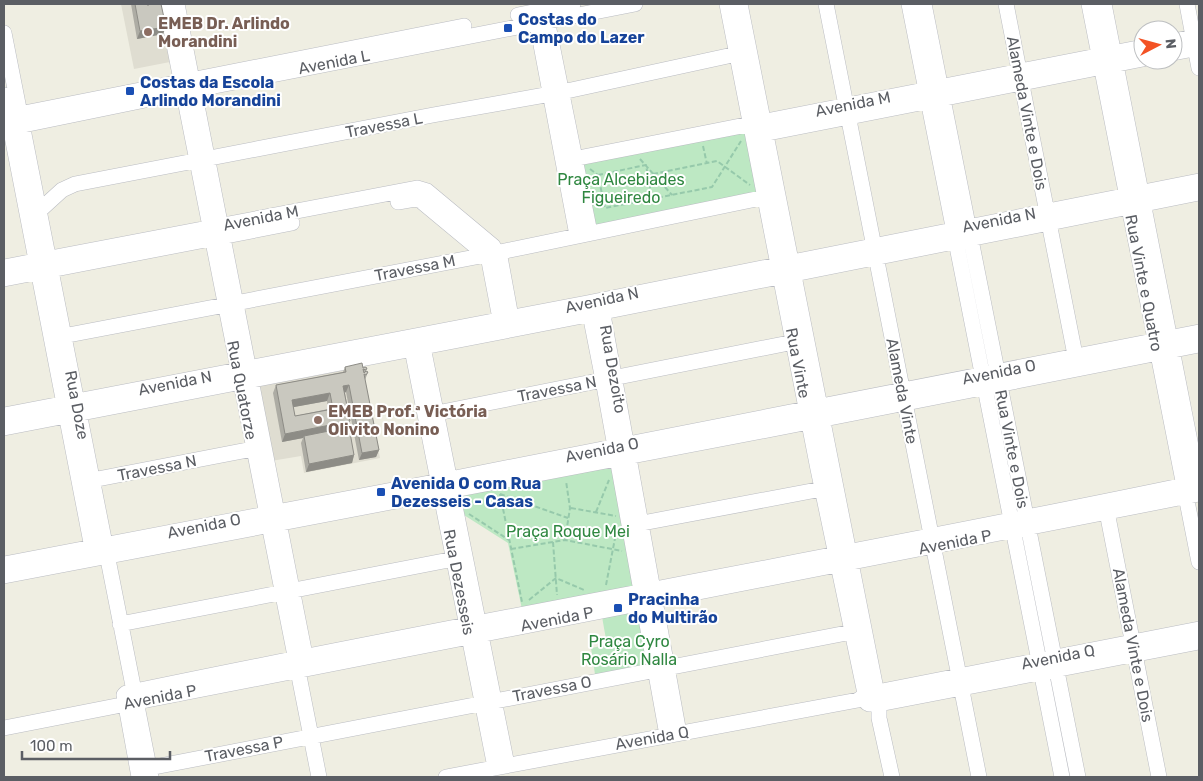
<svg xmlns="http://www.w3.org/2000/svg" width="1203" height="781" font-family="Rubik,sans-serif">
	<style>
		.education { fill: #dfddd1 }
		.park { fill: #bde8c3 }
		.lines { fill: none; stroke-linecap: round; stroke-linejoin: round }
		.minor-casing { stroke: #babcc2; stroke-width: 16 }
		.path { stroke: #96c9ab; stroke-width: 2; stroke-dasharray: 5 2.5; stroke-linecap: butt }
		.minor { stroke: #fff; stroke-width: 15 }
		.wall { fill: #adaca4; fill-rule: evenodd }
		.shaded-wall { fill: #8d8c86 }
		.building { fill: #c9c8bf; stroke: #8d8c86; fill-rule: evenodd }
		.transit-dot { fill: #1a4fb4; stroke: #fff; stroke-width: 2 }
		.education-dot { fill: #8d6e63; stroke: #fff; stroke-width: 2 }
		.labels { text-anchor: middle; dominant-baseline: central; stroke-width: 4; stroke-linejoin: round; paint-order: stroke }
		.transit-label { font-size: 16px; font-weight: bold; fill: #164399; stroke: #fff; text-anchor: start }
		.education-label { font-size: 16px; font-weight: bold; fill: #785e54; stroke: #fff; text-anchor: start }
		.street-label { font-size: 16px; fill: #5b5e64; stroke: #fff }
		.park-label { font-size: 16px; fill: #2f8740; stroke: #fff }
	</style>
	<rect width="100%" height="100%" fill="#efeee2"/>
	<path class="education" d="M121,4H164L175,61L134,69Z
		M362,364L380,458L304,473L301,456L271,461L257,383Z"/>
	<path class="park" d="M751,124L766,197L590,233L576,159Z
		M617,459L641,591L523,614L508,543L456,510L452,490Z
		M644,603L656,670L596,681L591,648L607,645L601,611Z"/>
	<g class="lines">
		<g class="minor-casing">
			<path id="minor" d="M166,4L319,777
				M177,4L304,650
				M727,4L818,469L867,703
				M740,4L879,704V718L892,777
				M826,4L979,777
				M909,4L1062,777
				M924,4L1078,777
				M1006,4L1077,365
				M1089,4L1199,562
				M1104,4L1199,487
				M1187,4L1199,68
				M545,10L590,233
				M535,13L577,235
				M518,15L573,4
				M4,33L151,777
				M1173,41L1199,36
				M1173,53L1199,48
				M4,95L94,558
				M4,117L464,26
				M4,129L194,90L635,4
				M758,135L1143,59
				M563,161L1143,47
				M398,202L415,199L421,201L486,255L489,261L502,329
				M39,211L62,190L75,184L433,115L562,92L737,54
				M4,267L417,188L427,191L493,246L500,257L513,328
				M4,279L292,223
				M588,304L603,380L667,735
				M601,304L679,733
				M63,336L486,255L766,197
				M421,337L507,765
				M410,339L495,767
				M437,413L794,342
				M4,415L587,303L1199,181
				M4,428L603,312L1199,193
				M82,482L263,447
				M1107,512L1159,777
				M632,525L822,489
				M4,564L450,479L1199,332
				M4,576L809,422L1199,345
				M120,624L454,559
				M869,704H879L1199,642
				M4,728L1199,494
				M149,768L852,632
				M139,777L124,695L126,693C483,618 842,557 1199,482
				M446,777L858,700L865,695L877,692L1199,629"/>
		</g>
		<path class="path" d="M703,146L707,164
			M640,159L672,195
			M590,169L598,175L605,208L712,187L741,141
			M653,174L717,161L750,185
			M598,175L646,165L652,199
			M500,494L522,602
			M500,494L568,518
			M571,508L616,516
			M596,512L609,480
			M469,514L509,540
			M565,540L570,508L566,481
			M553,542L557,595
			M511,549L565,540L622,551
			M606,585L617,528
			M529,600L556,578L584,590"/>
		<use href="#minor" class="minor"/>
	</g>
	<path class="wall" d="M131,4H161L163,34L137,39Z
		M345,367L363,368H367L366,371L368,372L365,380L379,450L376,457L359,460L346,392L345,393L350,421L348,427L354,455L352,463L306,472L301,443L303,438L282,442L273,393L276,385L343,372ZM327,401L328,409L295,416L293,407Z"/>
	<path class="shaded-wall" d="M166,27L163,34L137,39L140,31Z
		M349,385L346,392L341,393L343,386Z
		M330,393L327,401L289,408L292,400Z
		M350,421L347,429L304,436L303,438L282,442L285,434Z
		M379,450L376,457L359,460L362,453Z
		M354,455L352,463L306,472L309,464Z"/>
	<path class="building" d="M135,4H147V5H149V4H161L166,27L140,31Z
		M362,363L363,368L365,367L367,368L366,370L363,369L364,373L366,371L368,372L366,375L364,374L379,450L362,453L349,385L343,386L350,421L285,434L276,385L346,372L345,367ZM330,393L333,409L295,416L292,400Z
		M349,427L354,455L309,464L304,436Z"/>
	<g class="transit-dot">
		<rect x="503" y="23" width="10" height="10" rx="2.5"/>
		<rect x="125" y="86" width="10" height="10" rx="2.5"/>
		<rect x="376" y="487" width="10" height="10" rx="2.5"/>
		<rect x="613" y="603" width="10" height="10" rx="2.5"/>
	</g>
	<g class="education-dot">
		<circle cx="148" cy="32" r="5"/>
		<circle cx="318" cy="420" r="5"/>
	</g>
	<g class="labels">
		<g class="transit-label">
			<text x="518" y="19">Costas do<tspan x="518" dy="18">Campo do Lazer</tspan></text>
			<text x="140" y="82">Costas da Escola<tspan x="140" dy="18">Arlindo Morandini</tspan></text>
			<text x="391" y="483">Avenida O com Rua<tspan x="391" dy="18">Dezesseis - Casas</tspan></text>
			<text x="628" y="599">Pracinha<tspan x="628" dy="18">do Multirão</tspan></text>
		</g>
		<g class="education-label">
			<text x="158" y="23">EMEB Dr. Arlindo<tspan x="158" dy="18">Morandini</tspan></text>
			<text x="328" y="411">EMEB Prof.ª Victória<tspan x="328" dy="18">Olivito Nonino</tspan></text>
		</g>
		<g class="street-label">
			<text transform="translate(334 62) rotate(-11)">Avenida L</text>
			<text transform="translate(853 104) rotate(-11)">Avenida M</text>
			<text transform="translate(1027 113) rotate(79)">Alameda Vinte e Dois</text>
			<text transform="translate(384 125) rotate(-11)">Travessa L</text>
			<text transform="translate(261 218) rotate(-11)">Avenida M</text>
			<text transform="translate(999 220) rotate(-11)">Avenida N</text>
			<text transform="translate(415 268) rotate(-11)">Travessa M</text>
			<text transform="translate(1144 283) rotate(79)">Rua Vinte e Quatro</text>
			<text transform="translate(602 300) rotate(-12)">Avenida N</text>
			<text transform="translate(798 363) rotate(79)">Rua Vinte</text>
			<text transform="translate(613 369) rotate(80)">Rua Dezoito</text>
			<text transform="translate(999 372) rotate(-11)">Avenida O</text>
			<text transform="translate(175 383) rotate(-11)">Avenida N</text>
			<text transform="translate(557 389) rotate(-11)">Travessa N</text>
			<text transform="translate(242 390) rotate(79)">Rua Quatorze</text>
			<text transform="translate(902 391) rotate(79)">Alameda Vinte</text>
			<text transform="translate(77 405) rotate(79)">Rua Doze</text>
			<text transform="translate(1012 449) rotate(79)">Rua Vinte e Dois</text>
			<text transform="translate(602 450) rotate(-11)">Avenida O</text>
			<text transform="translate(157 468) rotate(-11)">Travessa N</text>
			<text transform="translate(204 526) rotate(-11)">Avenida O</text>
			<text transform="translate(955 542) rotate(-11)">Avenida P</text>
			<text transform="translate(459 582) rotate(79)">Rua Dezesseis</text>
			<text transform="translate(557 619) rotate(-11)">Avenida P</text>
			<text transform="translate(1133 645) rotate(79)">Alameda Vinte e Dois</text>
			<text transform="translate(1058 657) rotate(-11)">Avenida Q</text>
			<text transform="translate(552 689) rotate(-11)">Travessa O</text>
			<text transform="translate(160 697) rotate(-11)">Avenida P</text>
			<text transform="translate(652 738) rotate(-10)">Avenida Q</text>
			<text transform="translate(244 749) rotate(-11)">Travessa P</text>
		</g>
		<g class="park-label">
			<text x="621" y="179">Praça Alcebiades<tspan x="621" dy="18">Figueiredo</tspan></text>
			<text x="568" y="531">Praça Roque Mei</text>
			<text x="629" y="641">Praça Cyro<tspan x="629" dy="18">Rosário Nalla</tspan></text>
		</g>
	</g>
	<rect width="1203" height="781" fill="none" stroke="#5b5e64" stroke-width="10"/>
	<g transform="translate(1158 45) rotate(84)"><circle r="24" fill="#ffffff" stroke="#bdbfc1"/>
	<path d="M0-4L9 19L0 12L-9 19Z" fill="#f35224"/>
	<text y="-8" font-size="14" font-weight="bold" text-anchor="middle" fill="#5b5e64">N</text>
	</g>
	<path d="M22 751v8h148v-8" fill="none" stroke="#5b5e64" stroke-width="2.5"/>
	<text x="30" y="751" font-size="15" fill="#5b5e64" stroke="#ffffff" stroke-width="4" paint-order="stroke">100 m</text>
</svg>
